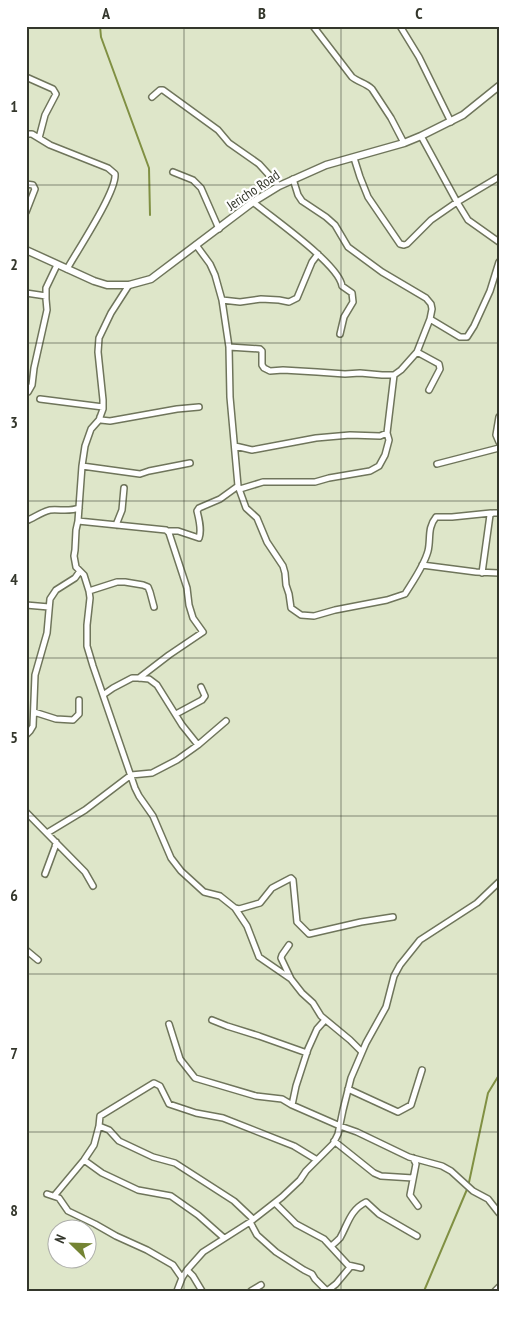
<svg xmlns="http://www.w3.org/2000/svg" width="525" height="1317" font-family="'PT Sans Narrow',sans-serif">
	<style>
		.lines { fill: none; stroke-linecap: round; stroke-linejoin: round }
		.stream { stroke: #809043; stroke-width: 2 }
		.minor-casing { stroke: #6f755b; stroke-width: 8 }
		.tertiary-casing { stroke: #6f755b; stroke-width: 9 }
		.minor { stroke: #fff; stroke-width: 5 }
		.tertiary { stroke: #fff; stroke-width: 6 }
		.grid { fill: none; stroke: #34372c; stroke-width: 1; stroke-opacity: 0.55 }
		.labels { text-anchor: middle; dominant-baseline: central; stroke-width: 4.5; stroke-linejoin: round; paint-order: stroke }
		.street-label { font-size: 14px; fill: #34372c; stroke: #fff }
		.neatline { fill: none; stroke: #34372c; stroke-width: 2 }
		.grid-label { font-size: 16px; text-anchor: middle; font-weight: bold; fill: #34372c }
	</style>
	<rect width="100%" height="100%" fill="#dee6c9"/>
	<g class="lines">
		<path class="stream" d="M100,26L101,37L149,168L150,215
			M424,1291L468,1187L488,1093L499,1075"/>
		<g class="minor-casing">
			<path id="minor" d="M313,26L352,77C358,82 366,83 372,89L391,118L404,143
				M400,26L419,57L451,122
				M26,77L53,89L56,94L45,115L39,138
				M152,97L160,90H163L218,130L229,143L259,164L279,186
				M26,134H32L50,145L108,168L115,174C117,191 77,251 67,269
				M421,136L457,202L468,220L499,242
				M354,158L360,177L368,197L400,244L404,245L407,244L431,220L457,202L499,177
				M173,172L193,180L201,188L219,229
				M293,179L298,195L302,201L326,217L335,225L348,247L382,272L426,298L431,304L432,309L430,319L417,352L401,370L394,375
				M26,184L33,185L35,189L26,212
				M253,202C272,218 339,264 342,286L352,293L353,302L344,317L340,334
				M196,245L210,264L215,275L222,300L229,347L230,397L238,486L246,508L257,518L267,542L283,566L285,573L286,585L289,594L291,608L301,615L314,616L335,610L387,600L405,594C413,581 424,566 428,551C431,539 427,528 436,517H452L491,513
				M129,285L111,313L99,338L98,352L103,400V409L99,420L91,429L85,446L82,466L78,521L76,530L75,550L74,556L76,567L84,575L89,591L90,598L87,625V646L93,666L135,788L139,796L153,816L171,858L181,871L204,892L220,896L235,908L239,909L260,903L272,888L291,878L293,880L297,922L309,934L361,922L393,917
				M26,293L46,296
				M222,300L240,302L261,299L279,300L289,302L297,298L312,262L318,254
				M430,319L460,337H467L474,326L490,291L499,262
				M229,347L260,349L262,351V365L264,368L270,371L283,370L317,372L345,374L360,373L382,375H394L387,433L389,440L385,455L379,466L370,471L329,478L315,482H263L240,489
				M417,352L439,364L440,369L429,390
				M26,392H28L32,385L34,368L47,310L46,299V288L57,265
				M40,399L103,407
				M100,417L101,420L110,421L177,409L199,407
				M499,417L496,435L499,442
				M235,446L252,450L316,438L350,435L380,436L387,433
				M437,464L499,448
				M82,466L140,474L149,471L190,463
				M26,521C34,518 41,512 50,510C60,509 69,512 79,508
				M78,521L166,530L169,533L187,588L189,605L193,618L203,632L169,655L139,678
				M116,525L122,510L124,488
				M168,531H178L199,538C202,530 199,519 197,511L199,508L220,499L238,486
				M422,565L476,572L499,573
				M482,573L490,515L493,513H499
				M89,591L117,582H125L143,585L148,587L150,592L154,607
				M26,605L49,607
				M103,695L113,688L132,678H139L149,679L157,685L182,725L198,745
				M34,712L56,719L73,720L79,714V700
				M176,714L202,700L205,696L201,687
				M26,735L30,731L33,726L35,675L47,633L50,599L56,590L75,578L80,571
				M26,812L85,872L93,886
				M47,833L85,810L131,775L152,773L177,760L198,745L226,721
				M45,874L55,847L56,842
				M235,908L247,926L259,957L291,979
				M289,945L282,955L281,958L291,979L302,993L313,1003L321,1016L350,1040L362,1052
				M26,950L38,960
				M212,1020L227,1026L259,1036L307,1053
				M169,1024L180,1059L195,1078L256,1096L282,1099L292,1105L340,1126L357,1132L409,1157L442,1166L451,1171L473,1191L488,1199L499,1213
				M348,1089L398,1112L411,1105L422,1070
				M292,1105L296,1086L308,1049L317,1029L325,1020
				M334,1141L374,1173L381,1176L413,1178
				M413,1158L416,1164L410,1195L418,1206
				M84,1160L102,1173L138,1190L171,1196L198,1215L224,1238
				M47,1194L59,1198L68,1211L95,1224L116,1236L147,1250L173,1265L182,1278
				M54,1196L84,1160L94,1145L99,1126
				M275,1203L296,1224L324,1239L348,1265L361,1268
				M253,1219L234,1201L175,1163L153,1157L119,1141L109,1130L99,1126L100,1116L154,1083L160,1086L169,1104L196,1113L223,1118L294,1146L317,1160
				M250,1222L257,1235L276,1252L304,1270L312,1274L315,1279L327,1291L336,1284L351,1266
				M331,1246C334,1244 337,1241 340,1238C348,1224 350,1210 366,1202L379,1214L417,1236
				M187,1270L193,1276L202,1291
				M177,1291L182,1278L187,1270L203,1252L250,1222L282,1197L300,1180L306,1171L333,1144L338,1134L343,1110L351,1078L366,1043L386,1007L394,976L400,965L420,940L477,903L499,882
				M251,1291L261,1285
				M495,1291L499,1287"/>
		</g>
		<g class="tertiary-casing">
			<path id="tertiary" d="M26,250L94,281L107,285H129L151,279L253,202L279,186L326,165L404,143L421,136L463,115L499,86"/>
		</g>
		<use href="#minor" class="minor"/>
		<use href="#tertiary" class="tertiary"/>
	</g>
	<path class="grid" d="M184,26V1291M341,26V1291M26,185H499M26,343H499M26,501H499M26,658H499M26,816H499M26,974H499M26,1132H499"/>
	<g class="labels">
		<g class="street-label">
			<text transform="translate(253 190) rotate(-34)">Jericho Road</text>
		</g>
	</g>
	<rect width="525" height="1317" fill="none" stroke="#ffffff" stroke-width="55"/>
	<g transform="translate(72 1244) rotate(293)"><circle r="24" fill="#ffffff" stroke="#aeafab"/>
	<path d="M0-4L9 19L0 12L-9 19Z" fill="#748433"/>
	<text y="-8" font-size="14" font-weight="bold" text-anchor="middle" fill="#34372c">N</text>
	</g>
	<rect x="28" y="28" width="470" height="1262" class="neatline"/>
	<g class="grid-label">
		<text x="106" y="19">A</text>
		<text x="262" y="19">B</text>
		<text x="419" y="19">C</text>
		<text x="14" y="112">1</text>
		<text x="14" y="270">2</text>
		<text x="14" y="428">3</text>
		<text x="14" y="585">4</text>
		<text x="14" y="743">5</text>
		<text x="14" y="901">6</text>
		<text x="14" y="1059">7</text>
		<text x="14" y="1216">8</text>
	</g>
</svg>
